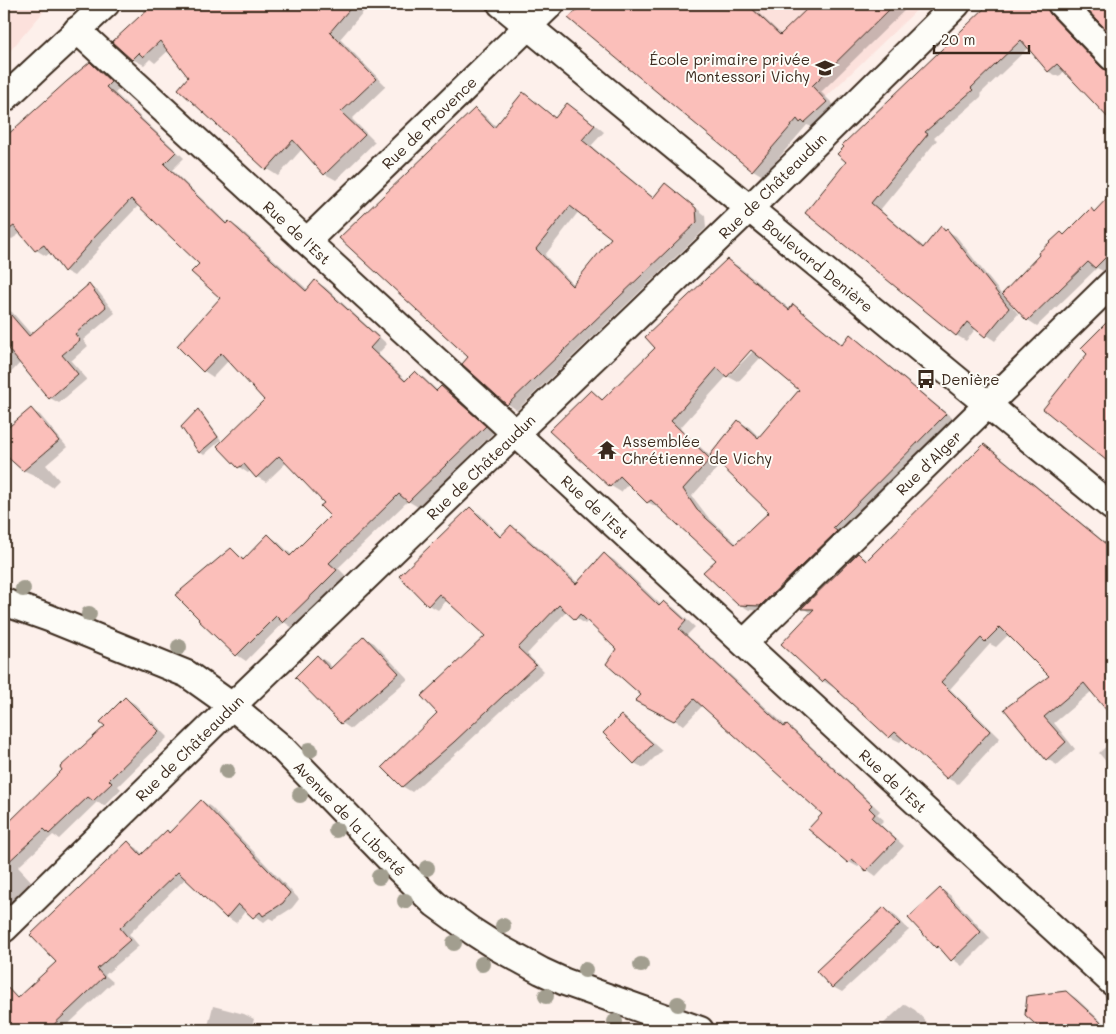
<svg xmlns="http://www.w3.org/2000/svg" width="1116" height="1034" font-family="Mali,sans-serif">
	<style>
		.built { fill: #fce1dc }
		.shadow { fill: #0003; fill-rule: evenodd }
		.building { fill: #fbbfba; stroke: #3b2a1e; fill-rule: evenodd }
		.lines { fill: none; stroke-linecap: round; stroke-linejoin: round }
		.minor-casing { stroke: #3b2a1e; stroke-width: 30 }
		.minor { stroke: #fdfcf7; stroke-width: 26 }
		.tree { fill: #a29e8f }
		.labels { text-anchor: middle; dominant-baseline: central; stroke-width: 4; stroke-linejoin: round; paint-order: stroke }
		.poi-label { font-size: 15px; fill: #3b2a1e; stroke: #fdfcf7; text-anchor: start }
		.street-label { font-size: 15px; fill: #3b2a1e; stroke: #fdfcf7 }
	</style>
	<rect width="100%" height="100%" fill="#fdf0eb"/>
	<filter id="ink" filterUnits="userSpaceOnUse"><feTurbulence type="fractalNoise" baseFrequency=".02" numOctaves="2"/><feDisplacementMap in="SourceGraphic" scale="10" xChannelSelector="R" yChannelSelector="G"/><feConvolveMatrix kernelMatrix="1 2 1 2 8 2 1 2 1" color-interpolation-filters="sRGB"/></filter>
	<g filter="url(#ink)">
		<path class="built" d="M4,4H50L4,58Z
			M731,4H923L824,99Z"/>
		<path class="shadow" d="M155,4H370L340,39L386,86L352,119L375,142L336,180L325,174L302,149L278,176L267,169L180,88L190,77L169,50L155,63L150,59L144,65L132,59L114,42Z
			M585,4H619L624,8L628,4L646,5V4H749L782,35L814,4H911L821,92L837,108L815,128L807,125L763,176L753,170L570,18Z
			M991,4H1057L1060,21L1109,73H1112V120L1065,70L1059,77L1049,72L1029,47L980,94L982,96L934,138L937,140L880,210L925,248L942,228L956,236L1002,295L1062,233L1065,236L1091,210L1095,212L1112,195V265L1105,272L1097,268L1037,326L1028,320L1009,300L1008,301L1018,314L995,341L976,328L966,341L956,335L807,213L958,36Z
			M1083,4H1112V34Z
			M90,64L100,69L120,88L115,93L184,158L172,170L228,224L229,222L239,228L308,290L316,282L325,287L387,344L378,354L407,381L415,373L424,378L438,391L442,387L451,393L494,432L418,507L408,501L338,568L346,576L327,595L293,628L284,622L246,661L237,655L200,620L231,549L245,560L268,535L277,541L292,555L331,516L326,504L287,462L266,482L257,477L251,470L248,473L239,467L266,400L229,360L213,377L204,371L178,346L222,298L200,264L139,205L98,248L99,249L74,276L65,271L51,252L46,256L36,250L21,233L12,239L6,236L4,237V139L67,82Z
			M523,94L556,118L567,105L577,110L604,132L591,146L654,198L665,185L674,190L705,215L706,228L517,410L508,404L464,363L469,357L475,109L484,115L497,127ZM579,211L612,238L574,285L545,255Z
			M727,260L738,266L791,310L794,306L804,312L843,345L850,336L860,342L956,421L771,611L749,610L739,604L718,560L660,506L658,508L648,502L629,483L621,492L611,486L591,392L604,400L656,348ZM755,345L757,347L729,376H727L738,382L761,357L801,390L760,438L749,427L738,421L710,456L680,428ZM721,464L770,512L737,544L708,517L692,496Z
			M89,286L98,291L115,313L83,340L88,346L71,361L87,379L59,403L50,398L20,363L4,380V308L12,312L32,335Z
			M1112,319V464L1045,409L1088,354L1083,348Z
			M31,410L40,415L67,447L46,465L59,480L52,487L34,475L23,470L4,452V415L12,425Z
			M198,411L202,413L221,440L204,455L200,452L182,427Z
			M984,445L994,451L1112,548V715L1092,691L1054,723L1075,749L1057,765L1047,759L1006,710L1050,676L1009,634L996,647L990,644L950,689L1000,738L958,784L947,778L904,738L900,742L890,737L834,685L833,687L823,681L812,614L803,608L858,554L868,560Z
			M471,509L480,514L502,537L512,527L521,532L578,583L604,554L614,560L661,605L664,602L673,607L695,627L687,635L786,726L795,731L880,811L877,814L884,820L880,824L904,846L876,876L861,865L858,867L849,862L824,814L703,705L684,725L646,706L643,695L618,649L589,620L585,624L567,611L527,654L544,671L463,747L412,792L402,786L439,713L487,636L447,600L438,610L429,605Z
			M365,638L374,643L408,679L351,729L342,723L318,656L327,662L333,668Z
			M125,698L135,704L168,737L118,786L121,789L104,806L97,802L59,839L53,835L18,867L32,882L4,909V828L106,726Z
			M621,717L631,723L662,750L644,768L634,763Z
			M1112,741V769L1099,753Z
			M202,801L211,807L299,899L292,908L273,920L269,918L264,922L246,910L236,923L227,917L186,878L129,934L139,946L105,975L113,982L62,1030H4V1022L16,1011L57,962L128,843L137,848L143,855L167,832L170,833Z
			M941,889L950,895L990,938L962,966L937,947L910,918Z
			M884,908L894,914L909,930L842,992L833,987Z
			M1066,992L1076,998L1106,1026L1102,1030H1044L1026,1014Z
			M905,1004L915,1010L934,1030H884L881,1026Z
			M213,1006L244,1014L254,1019L251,1030H207Z"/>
		<path class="building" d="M153,4H354L330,32L376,79L341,112L365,135L324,175L293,140L266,170L178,89L188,77L160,41L143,57L139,53L132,60L112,42Z
			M583,4H747L780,35L812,4H895L812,86L827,102L804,123L802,121L800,123L797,119L752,171L568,18Z
			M989,4H1046L1047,8L1050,14L1101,67L1107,71L1112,72V122L1057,64L1048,72L1021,40L971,88L973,90L925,132L928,134L871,203L923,248L941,226L945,231L947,229L1009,308L985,337L967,322L956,336L805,213L846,162L837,154L844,147L842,145Z
			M1082,4H1112V36Z
			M90,62L111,82L106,87L176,152L164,164L226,224L229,221L306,291L315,280L379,338L370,348L405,381L415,371L436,391L441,386L486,426L408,502L399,494L329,563L337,570L317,590L283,623L276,616L236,656L198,620L199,619L175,595L231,548L243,560L268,534L290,556L330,516L320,506L324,503L279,456L256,478L244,464L238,468L217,446L264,400L221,353L203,372L177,346L220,298L191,272L199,264L131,199L90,242V243L64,272L44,245L35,251L14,226L4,233V138L66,82Z
			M523,92L555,118L567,103L595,125L582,140L653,198L665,183L696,208L697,222L507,405L462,364L468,357L339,238L475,108L494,128ZM570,206L611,238L572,286L536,249Z
			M1112,193V251L1095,268L1088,262L1027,321L1002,294L1039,255L1038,253L1061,232L1064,235L1091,208L1094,212Z
			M727,259L789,310L793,304L842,345L850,334L946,414L833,528L837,531L760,606L738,605L703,572L716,560L663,511L651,500L647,503L620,476L610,487L549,431L591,390L602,400L655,348L645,337ZM751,350L799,390L758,438L738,420L710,455L769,512L735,544L697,510L683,489L710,459L671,421L717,368L727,377Z
			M89,284L106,307L75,334L80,340L62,355L78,374L49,399L4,344V307L29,336Z
			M1112,317V465L1043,409L1087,354L1081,348Z
			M31,408L59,441L23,471L4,454V431Z
			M198,409L218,437L199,453L181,427Z
			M984,444L1112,549V717L1084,683L1044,717L1066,742L1046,760L1004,709L1049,676L1000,627L985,642L981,638L941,682L990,731L947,779L895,732L889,738L825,679L822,682L781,644L814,609H801L858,553L866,561Z
			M470,507L500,537L511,525L576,584L604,553L659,606L664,601L686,621L679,629L784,727L786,724L872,805L869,808L875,814L872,818L896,840L866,871L852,859L848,863L808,829L822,814L694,699L674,721L635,701L641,695L606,664L616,649L580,614L575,620L559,605L518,648L536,665L454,742L402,787L382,767L437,713L421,696L485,636L439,594L428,606L399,576Z
			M364,636L399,673L341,724L295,677L317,655L330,669Z
			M125,697L159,731L109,780L112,783L93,801L88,797L49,834L44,829L4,866V827L62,770L60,767L105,726L100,722Z
			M621,715L653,744L634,764L603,733Z
			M201,800L290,893L283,903L263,916L260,912L253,918L238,904L226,918L178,872L120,928L130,940L97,969L104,977L48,1030H4V984L17,998L56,962L30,935L128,841L141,855L167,830L169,833Z
			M940,888L981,932L951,961L938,946L936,948L908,918Z
			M884,907L900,924L832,988L816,971Z
			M1066,991L1109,1030H1042L1025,1015L1027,996Z"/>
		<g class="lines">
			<g class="minor-casing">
				<g id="minor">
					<path id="s1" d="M501,4L1112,507"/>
					<path d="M1061,4L1112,57"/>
					<path id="s2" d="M77,30L1112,982"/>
					<path d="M4,99L106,4"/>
					<path id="s3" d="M307,241L551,4"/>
					<path id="s4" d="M4,602L49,618L187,674L232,706L282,748L400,870L435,904L472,931L497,947L541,971L565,982L700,1030"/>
					<path id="s5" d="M744,643L1112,283"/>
					<path id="s6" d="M4,929L232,706L759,199L957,4"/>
				</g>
			</g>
			<use href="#minor" class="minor"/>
		</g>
		<g class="tree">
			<circle cx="23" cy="589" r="8"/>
			<circle cx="89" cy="614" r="8"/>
			<circle cx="179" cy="647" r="8"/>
			<circle cx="310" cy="750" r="8"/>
			<circle cx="227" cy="771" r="8"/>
			<circle cx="300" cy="795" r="8"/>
			<circle cx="336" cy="830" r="8"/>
			<circle cx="427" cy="868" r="8"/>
			<circle cx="379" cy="877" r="8"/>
			<circle cx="405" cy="901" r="8"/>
			<circle cx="503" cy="926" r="8"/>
			<circle cx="454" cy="943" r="8"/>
			<circle cx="482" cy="964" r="8"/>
			<circle cx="641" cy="965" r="8"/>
			<circle cx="585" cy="970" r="8"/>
			<circle cx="546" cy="996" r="8"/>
			<circle cx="678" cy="1004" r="8"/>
			<circle cx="615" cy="1022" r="8"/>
		</g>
	</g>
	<defs>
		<g id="school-bare" transform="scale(1.5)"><path d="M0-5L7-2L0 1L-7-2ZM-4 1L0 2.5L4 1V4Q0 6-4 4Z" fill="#3b2a1e" stroke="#fdfcf7" stroke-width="2.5" paint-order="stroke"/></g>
		<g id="bus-bare" transform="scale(1.5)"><path d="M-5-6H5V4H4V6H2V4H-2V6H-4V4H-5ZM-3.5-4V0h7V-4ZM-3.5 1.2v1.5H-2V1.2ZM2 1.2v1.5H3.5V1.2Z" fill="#3b2a1e" stroke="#fdfcf7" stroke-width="2.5" paint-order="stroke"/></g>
		<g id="temple-bare" transform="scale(1.5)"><path d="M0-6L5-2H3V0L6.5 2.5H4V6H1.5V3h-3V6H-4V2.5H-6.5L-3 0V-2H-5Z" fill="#3b2a1e" stroke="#fdfcf7" stroke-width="2.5" paint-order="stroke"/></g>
	</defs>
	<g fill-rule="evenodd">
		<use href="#school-bare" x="825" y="68"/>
		<use href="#bus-bare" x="926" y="379"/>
		<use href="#temple-bare" x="607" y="450"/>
	</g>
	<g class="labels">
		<g class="poi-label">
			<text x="810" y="59" text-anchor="end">École primaire privée<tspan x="810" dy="17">Montessori Vichy</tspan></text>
			<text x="941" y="379">Denière</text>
			<text x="622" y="441">Assemblée<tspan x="622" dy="17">Chrétienne de Vichy</tspan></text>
		</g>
		<g class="street-label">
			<text stroke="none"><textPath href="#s3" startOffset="170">Rue de Provence</textPath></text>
			<text stroke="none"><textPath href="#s6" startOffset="1069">Rue de Châteaudun</textPath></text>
			<text stroke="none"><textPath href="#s2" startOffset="299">Rue de l'Est</textPath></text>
			<text stroke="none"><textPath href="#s1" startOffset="411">Boulevard Denière</textPath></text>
			<text stroke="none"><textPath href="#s5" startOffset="258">Rue d'Alger</textPath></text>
			<text stroke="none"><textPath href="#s6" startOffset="664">Rue de Châteaudun</textPath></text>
			<text stroke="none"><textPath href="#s2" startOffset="704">Rue de l'Est</textPath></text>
			<text stroke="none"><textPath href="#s6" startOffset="259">Rue de Châteaudun</textPath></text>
			<text stroke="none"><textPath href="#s2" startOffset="1109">Rue de l'Est</textPath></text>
			<text stroke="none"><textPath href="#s4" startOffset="415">Avenue de la Liberté</textPath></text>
		</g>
	</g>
	<rect width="1116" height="1034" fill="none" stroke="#fdfcf7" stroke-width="20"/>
	<rect x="10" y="10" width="1096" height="1014" fill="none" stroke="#3b2a1e" stroke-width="2" filter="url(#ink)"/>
	<path d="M934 45v8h95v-8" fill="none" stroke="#3b2a1e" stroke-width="2.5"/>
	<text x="941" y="45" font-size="15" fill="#3b2a1e" stroke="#fdfcf7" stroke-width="4" paint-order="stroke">20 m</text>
</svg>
